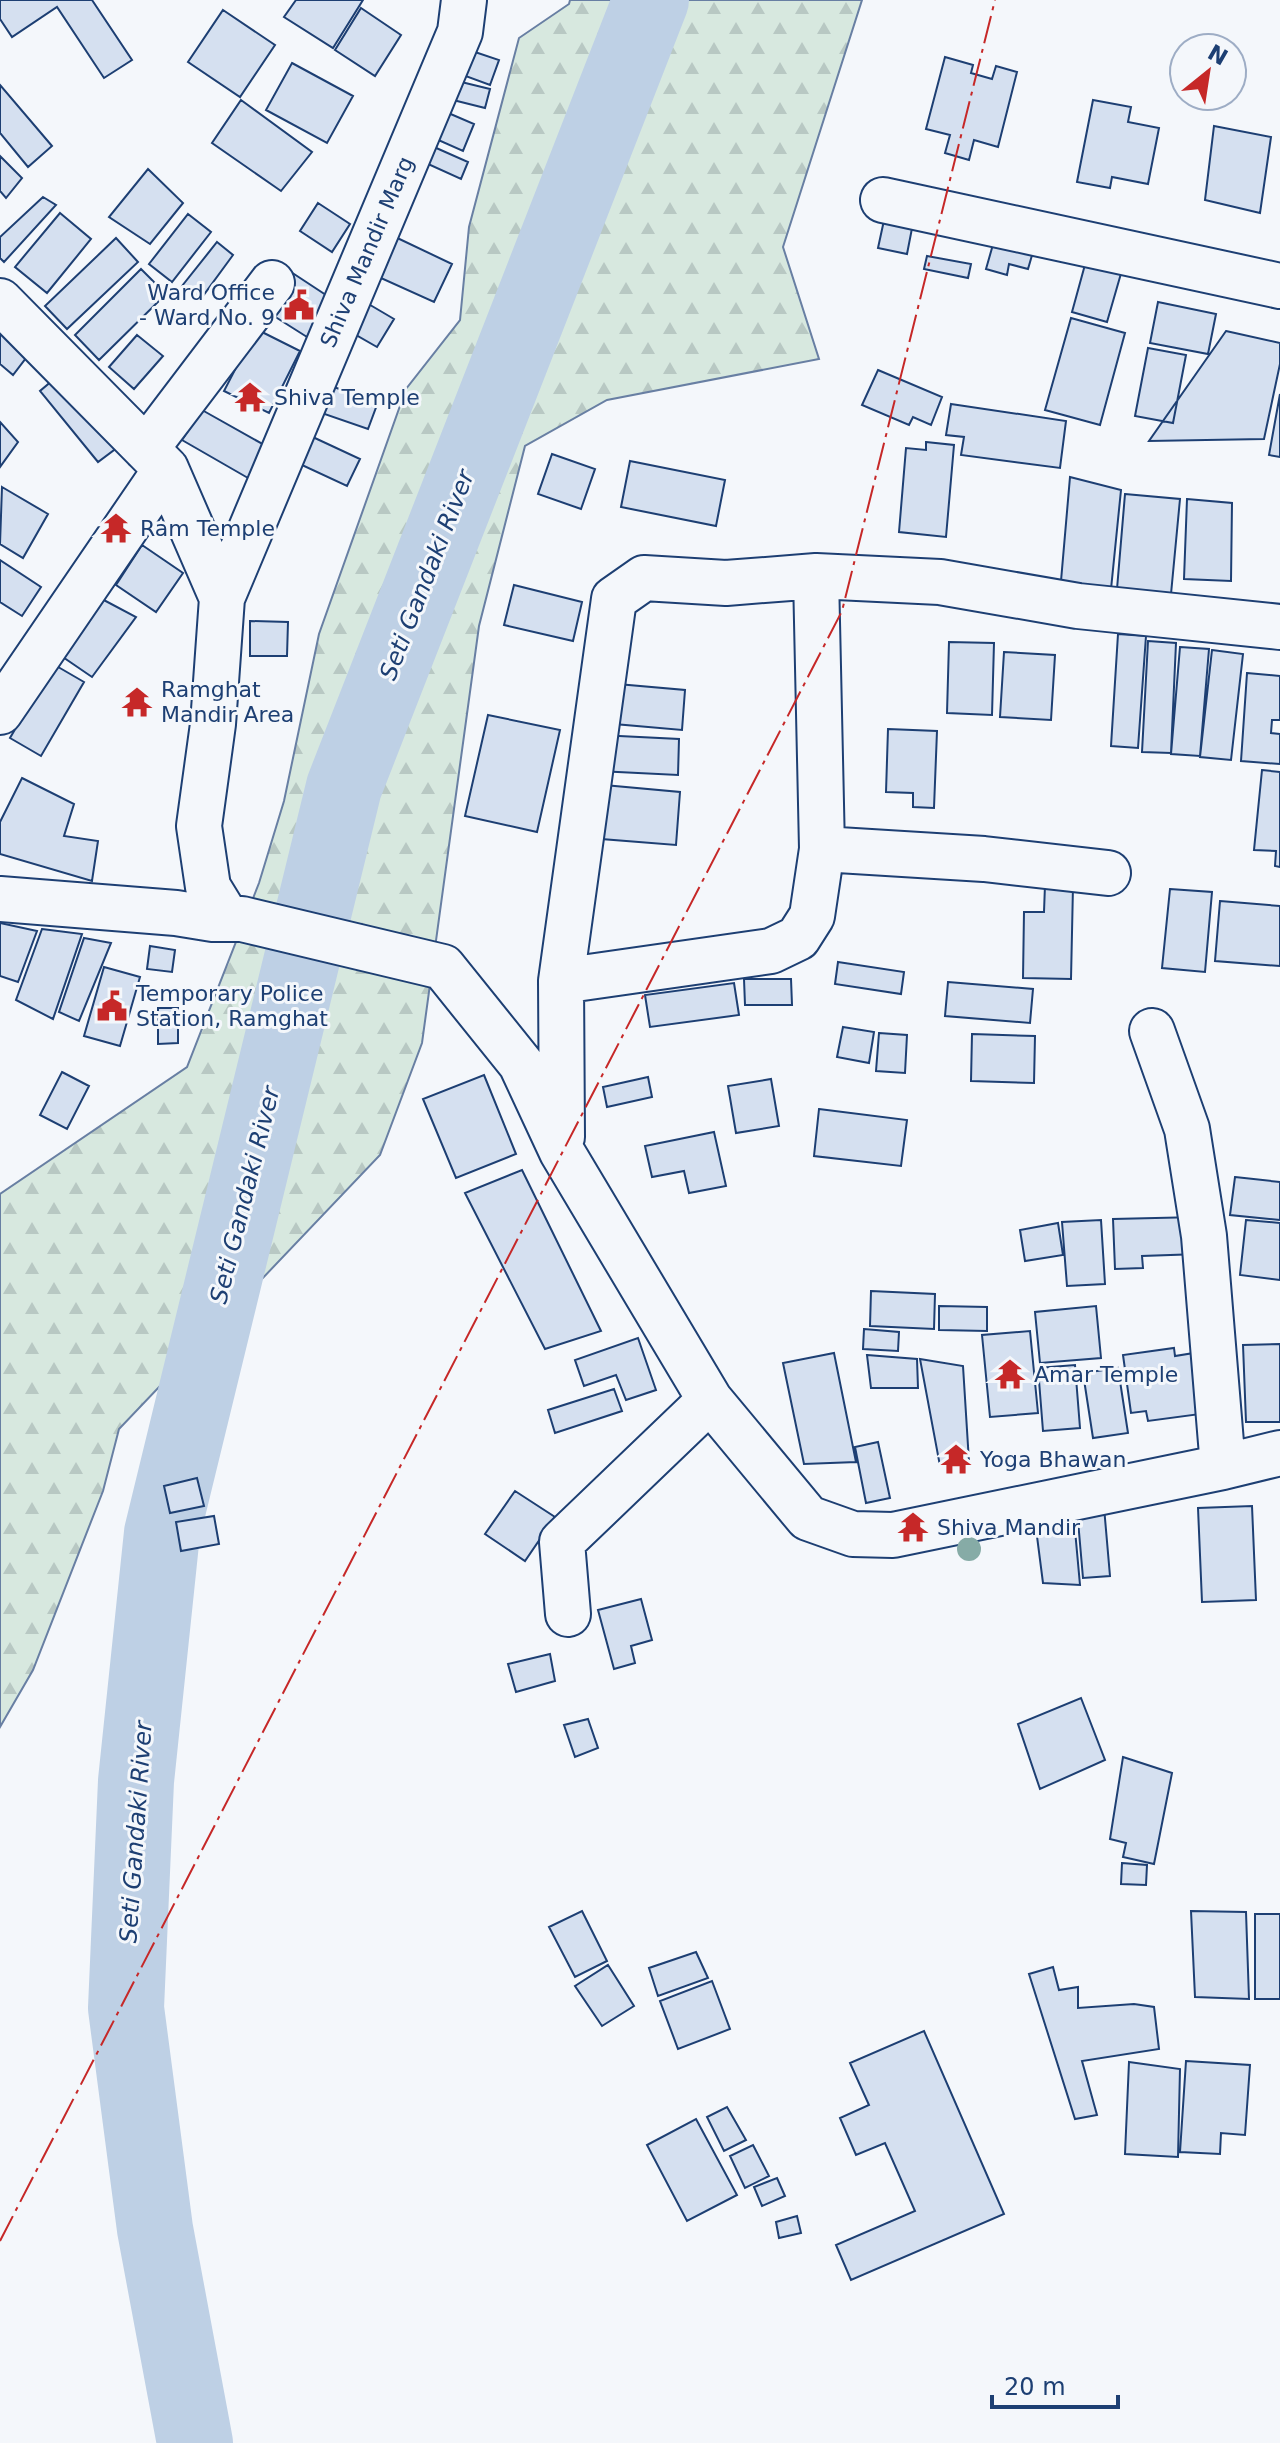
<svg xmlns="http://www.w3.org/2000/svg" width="1280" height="2443" font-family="'DejaVu Sans',sans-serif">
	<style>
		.forest { fill: url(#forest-firs); stroke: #687fa3; stroke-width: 2 }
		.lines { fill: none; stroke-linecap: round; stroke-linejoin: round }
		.river { stroke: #bed0e5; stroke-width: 76 }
		.building { fill: #d5e0f0; stroke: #1d3f73; stroke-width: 2 }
		.minor-casing { stroke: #1d3f73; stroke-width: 48 }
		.minor { stroke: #f4f7fb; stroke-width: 44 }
		.power { stroke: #c62828; stroke-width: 2; stroke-dasharray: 28 6 4 6; stroke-linecap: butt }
		.tree { fill: #86aba6 }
		.labels { text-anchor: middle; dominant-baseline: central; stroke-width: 6; stroke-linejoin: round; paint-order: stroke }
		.street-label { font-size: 22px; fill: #1d3f73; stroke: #f4f7fb }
		.poi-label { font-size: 22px; fill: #1d3f73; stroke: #f4f7fb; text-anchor: start }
		.water-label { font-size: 24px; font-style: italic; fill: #1d3f73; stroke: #f4f7fb }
	</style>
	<defs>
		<pattern id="forest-firs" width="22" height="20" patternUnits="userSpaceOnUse" patternTransform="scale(2)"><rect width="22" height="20" fill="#d7e8df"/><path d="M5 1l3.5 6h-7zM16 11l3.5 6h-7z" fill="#b8c8c3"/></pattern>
	</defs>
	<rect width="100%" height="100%" fill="#f4f7fb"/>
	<path class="forest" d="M570,0H862L783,247L819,359L607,400L525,446L479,626L422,1043L380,1155L119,1429L103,1491L33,1670L0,1727V1194L187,1067L259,883L284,801L319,634L406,389L460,320L469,227L519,38L569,4Z"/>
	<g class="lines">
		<path class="river" d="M195,2443L155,2229L126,2008L136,1781L162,1533L344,787L651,0"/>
	</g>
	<path class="building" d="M0,0H92L132,60L104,78L57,7L12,37L0,19Z
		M296,0H363L333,48L284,17Z
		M361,8L401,35L375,76L335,50Z
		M223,10L275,45L240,97L188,62Z
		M469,50L499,60L490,85L460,74Z
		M945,57L973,65L971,73L992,79L996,66L1017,72L998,147L974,140L969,160L945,153L950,135L926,129Z
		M292,63L353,96L327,143L266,110Z
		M449,79L490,89L485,108L445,98Z
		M0,85L52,146L28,167L0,133Z
		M241,100L312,152L281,191L212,143Z
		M1093,100L1131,107L1128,122L1159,128L1148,184L1112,177L1110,188L1077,182Z
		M439,109L474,124L463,151L427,135Z
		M1214,126L1271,137L1260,213L1205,200Z
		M425,143L468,162L461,179L417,159Z
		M0,156L22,178L6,198L0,191Z
		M148,169L183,203L150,244L109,217Z
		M43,197L56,205L4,262L0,258V237Z
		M318,203L350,224L332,252L300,231Z
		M886,211L914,218L907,254L878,248Z
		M60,213L91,239L47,293L15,267Z
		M188,214L211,232L172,282L149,264Z
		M996,234L1035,245L1028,269L1009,264L1007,275L986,269Z
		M391,235L452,264L434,302L372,274Z
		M116,238L138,262L67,329L45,306Z
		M217,242L233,255L200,300L182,286Z
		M927,256L971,264L968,278L924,269Z
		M1086,261L1122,270L1107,322L1072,312Z
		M141,269L166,294L99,360L75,335Z
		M291,272L332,299L307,337L266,311Z
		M360,299L394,319L377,347L344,328Z
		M1158,302L1216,314L1208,354L1150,343Z
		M1071,318L1125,333L1100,425L1045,410Z
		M0,326L29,354L13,375L0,364Z
		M256,329L300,351L269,413L224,391Z
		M1226,331L1280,343V364L1264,439L1149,441Z
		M137,335L163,356L134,389L109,367Z
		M1148,348L1186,355L1173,423L1135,416Z
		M878,370L942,397L931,425L913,417L909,425L862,405Z
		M59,375L118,447L98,462L40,391Z
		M316,381L378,402L368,429L307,408Z
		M1280,394V457L1269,455Z
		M951,404L1066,421L1060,468L961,455L964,437L946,435Z
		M202,410L266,446L248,478L182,440Z
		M0,422L18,442L0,467Z
		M302,432L360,459L347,486L289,459Z
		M926,442L954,445L946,537L899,532L906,448L926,450Z
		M552,454L595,469L581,509L538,494Z
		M630,461L725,480L716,526L621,507Z
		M1070,477L1121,490L1111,589L1061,581Z
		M2,487L48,514L23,558L0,544Z
		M1125,494L1180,499L1171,594L1117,589Z
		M1187,499L1232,503L1231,581L1184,579Z
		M142,545L183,573L156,612L116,585Z
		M0,560L41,587L22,616L0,602Z
		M514,585L582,602L573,641L504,625Z
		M100,598L136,617L92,677L57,653Z
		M250,621L288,622L287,656H250Z
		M1118,634L1146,636L1138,748L1111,746Z
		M1148,641L1176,643L1171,753L1142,752Z
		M949,642L994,643L992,715L947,713Z
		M1180,647L1209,649L1200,756L1171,754Z
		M1212,650L1243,654L1231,760L1200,757Z
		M1004,652L1055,655L1051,720L1000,717Z
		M53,664L84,682L41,756L10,738Z
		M1247,673L1280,676V720H1272L1271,733L1280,734V764L1241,761Z
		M606,683L685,690L682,730L603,723Z
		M488,715L560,730L537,832L465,816Z
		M888,729L937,731L934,808L913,807V793L886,792Z
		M599,735L679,739L678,775L598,771Z
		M1262,770L1280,772V867L1275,866L1276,851L1254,850Z
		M22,778L74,804L64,836L98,841L92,881L0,854V822Z
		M593,784L680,792L676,845L589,838Z
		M1045,885L1073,886L1071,979L1023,978L1024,912H1044Z
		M1170,889L1212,892L1205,972L1162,968Z
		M1220,901L1280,906V966L1215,961Z
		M0,923L37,931L18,982L0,976Z
		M42,929L82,934L53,1019L16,1000Z
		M84,938L111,943L79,1021L59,1012Z
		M150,946L175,950L172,972L147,969Z
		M838,962L904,972L901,994L835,984Z
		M104,967L140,977L120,1046L84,1036Z
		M744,979H791L792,1005H745Z
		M948,982L1033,989L1030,1023L945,1016Z
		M734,983L739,1015L650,1027L645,995Z
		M158,1008H178V1043L158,1044Z
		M843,1027L874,1032L869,1063L837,1057Z
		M879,1033L907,1035L905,1073L876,1071Z
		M972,1034L1035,1036L1034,1083L971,1081Z
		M62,1072L89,1086L67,1129L40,1115Z
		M484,1075L516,1154L456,1178L423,1099Z
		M648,1077L652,1097L607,1107L603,1087Z
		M771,1079L779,1126L736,1133L728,1086Z
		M819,1109L907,1120L901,1166L814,1156Z
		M714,1132L726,1186L689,1193L684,1171L652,1177L645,1146Z
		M522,1170L601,1331L545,1349L465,1193Z
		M1235,1177L1280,1182V1220L1230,1215Z
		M1198,1217L1199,1254L1142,1256L1143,1268L1115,1269L1113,1219Z
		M1101,1220L1105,1284L1067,1286L1062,1222Z
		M1246,1220L1280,1223V1280L1240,1275Z
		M1058,1223L1063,1255L1025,1261L1020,1230Z
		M871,1291L935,1294L934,1329L870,1326Z
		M939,1306L987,1307V1331L939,1330Z
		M1096,1306L1101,1358L1040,1363L1035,1312Z
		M864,1329L899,1332L898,1351L863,1349Z
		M1030,1331L1038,1413L990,1417L982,1335Z
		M638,1338L656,1390L626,1400L616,1375L584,1386L575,1360Z
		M1280,1344V1422H1246L1243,1345Z
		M1174,1348L1175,1356L1200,1352L1208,1413L1148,1421L1146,1411L1131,1413L1123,1355Z
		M834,1353L856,1462L804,1464L783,1363Z
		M867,1355L917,1359L918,1388H871Z
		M920,1359L963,1366L969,1462L940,1466Z
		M1075,1365L1080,1428L1043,1431L1038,1368Z
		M1118,1368L1128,1433L1093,1438L1083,1373Z
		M614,1389L622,1411L555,1433L548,1410Z
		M878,1442L890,1498L866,1503L855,1447Z
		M197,1478L204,1506L170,1513L164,1486Z
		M515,1491L555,1517L525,1561L485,1534Z
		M1252,1506L1256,1600L1202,1602L1198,1508Z
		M1104,1507L1110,1576L1083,1578L1077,1509Z
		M1073,1508L1080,1585L1043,1583L1034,1513Z
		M214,1516L219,1544L181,1551L176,1522Z
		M641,1599L652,1640L631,1646L635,1663L614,1669L598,1610Z
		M550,1654L555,1681L516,1692L508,1664Z
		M1081,1698L1105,1760L1040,1789L1018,1724Z
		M588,1719L598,1748L575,1757L564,1725Z
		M1123,1757L1172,1773L1154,1864L1123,1857L1126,1843L1110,1839Z
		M1122,1863L1147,1865L1146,1885L1121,1884Z
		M582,1911L607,1961L575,1977L549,1927Z
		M1191,1911L1246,1912L1249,1999L1195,1997Z
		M1255,1914H1280V1999H1255Z
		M696,1952L708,1978L658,1996L649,1968Z
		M608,1965L634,2006L602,2026L575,1986Z
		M1053,1967L1059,1990L1078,1987V2008L1134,2004L1154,2007L1159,2049L1082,2061L1097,2115L1075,2119L1029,1974Z
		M712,1981L730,2029L678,2049L660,2001Z
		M924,2031L1004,2214L851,2280L836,2245L915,2211L885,2143L856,2155L840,2118L869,2105L850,2063Z
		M1186,2061L1250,2065L1245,2135L1221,2133L1220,2154L1180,2152Z
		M1129,2062L1180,2069L1178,2157L1125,2154Z
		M727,2107L746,2140L724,2151L707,2117Z
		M696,2119L737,2195L687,2221L647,2145Z
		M753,2145L769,2176L745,2188L730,2156Z
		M777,2178L785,2196L762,2206L754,2187Z
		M797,2216L801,2233L779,2238L776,2222Z"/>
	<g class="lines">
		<g class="minor-casing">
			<path id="minor" d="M883,200L1280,286
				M0,301L166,469L222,598L460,32L464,0
				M146,449L272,283
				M222,598L213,724L199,826L208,887L227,918
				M0,712L166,469
				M822,849L984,859L1108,873
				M0,899L176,913L213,919H242L443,967L521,1064L562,1152L710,1400L808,1518L853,1534L893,1535L1223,1467L1280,1453
				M561,981L614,599L644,578L726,583L816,576L940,582L1078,606L1280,627
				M1152,1031L1187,1129L1204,1236L1223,1467
				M562,1137L561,981L771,951L798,938L812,916L822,849L816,576
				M568,1614L562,1542L710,1400"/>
		</g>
		<use href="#minor" class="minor"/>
		<path class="power" d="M0,2241L842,611L995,0"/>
	</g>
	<circle class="tree" cx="969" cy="1549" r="12"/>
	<defs>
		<g id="civic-bare" transform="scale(2.4)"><path d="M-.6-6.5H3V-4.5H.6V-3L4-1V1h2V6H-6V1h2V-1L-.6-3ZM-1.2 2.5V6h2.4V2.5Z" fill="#c62828" stroke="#f4f7fb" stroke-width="2.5" paint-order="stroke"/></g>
		<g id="temple-bare" transform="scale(2.4)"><path d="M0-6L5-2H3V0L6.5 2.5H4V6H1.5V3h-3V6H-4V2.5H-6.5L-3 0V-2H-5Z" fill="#c62828" stroke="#f4f7fb" stroke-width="2.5" paint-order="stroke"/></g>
	</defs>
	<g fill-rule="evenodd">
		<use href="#civic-bare" x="299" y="305"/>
		<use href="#temple-bare" x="250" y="397"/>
		<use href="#temple-bare" x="116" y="528"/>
		<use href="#temple-bare" x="137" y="702"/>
		<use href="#civic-bare" x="112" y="1006"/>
		<use href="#temple-bare" x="1010" y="1374"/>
		<use href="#temple-bare" x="956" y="1459"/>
		<use href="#temple-bare" x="913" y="1527"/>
	</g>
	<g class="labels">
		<g class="street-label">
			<text transform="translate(367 252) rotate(-67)">Shiva Mandir Marg</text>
		</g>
		<g class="poi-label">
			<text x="275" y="292" text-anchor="end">Ward Office<tspan x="275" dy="25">- Ward No. 9</tspan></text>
			<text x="274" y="397">Shiva Temple</text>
			<text x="140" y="528">Ram Temple</text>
			<text x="161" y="689">Ramghat<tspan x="161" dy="25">Mandir Area</tspan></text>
			<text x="136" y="993">Temporary Police<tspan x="136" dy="25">Station, Ramghat</tspan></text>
			<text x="1034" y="1374">Amar Temple</text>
			<text x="980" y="1459">Yoga Bhawan</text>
			<text x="937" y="1527">Shiva Mandir</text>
		</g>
		<g class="water-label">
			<text transform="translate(427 575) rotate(-69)">Seti Gandaki River</text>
			<text transform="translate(245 1195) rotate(-76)">Seti Gandaki River</text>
			<text transform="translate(136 1832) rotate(-86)">Seti Gandaki River</text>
		</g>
	</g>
	<g transform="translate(1208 72) rotate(30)"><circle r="38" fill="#f4f7fb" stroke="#9eadc5" stroke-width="2"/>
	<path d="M0-6L14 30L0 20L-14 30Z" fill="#c62828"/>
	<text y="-12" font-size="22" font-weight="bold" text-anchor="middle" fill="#1d3f73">N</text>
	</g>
	<path d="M992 2395v12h126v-12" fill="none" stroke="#1d3f73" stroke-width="4"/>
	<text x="1004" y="2395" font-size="24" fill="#1d3f73" stroke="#f4f7fb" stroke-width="6" paint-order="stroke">20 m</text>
</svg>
